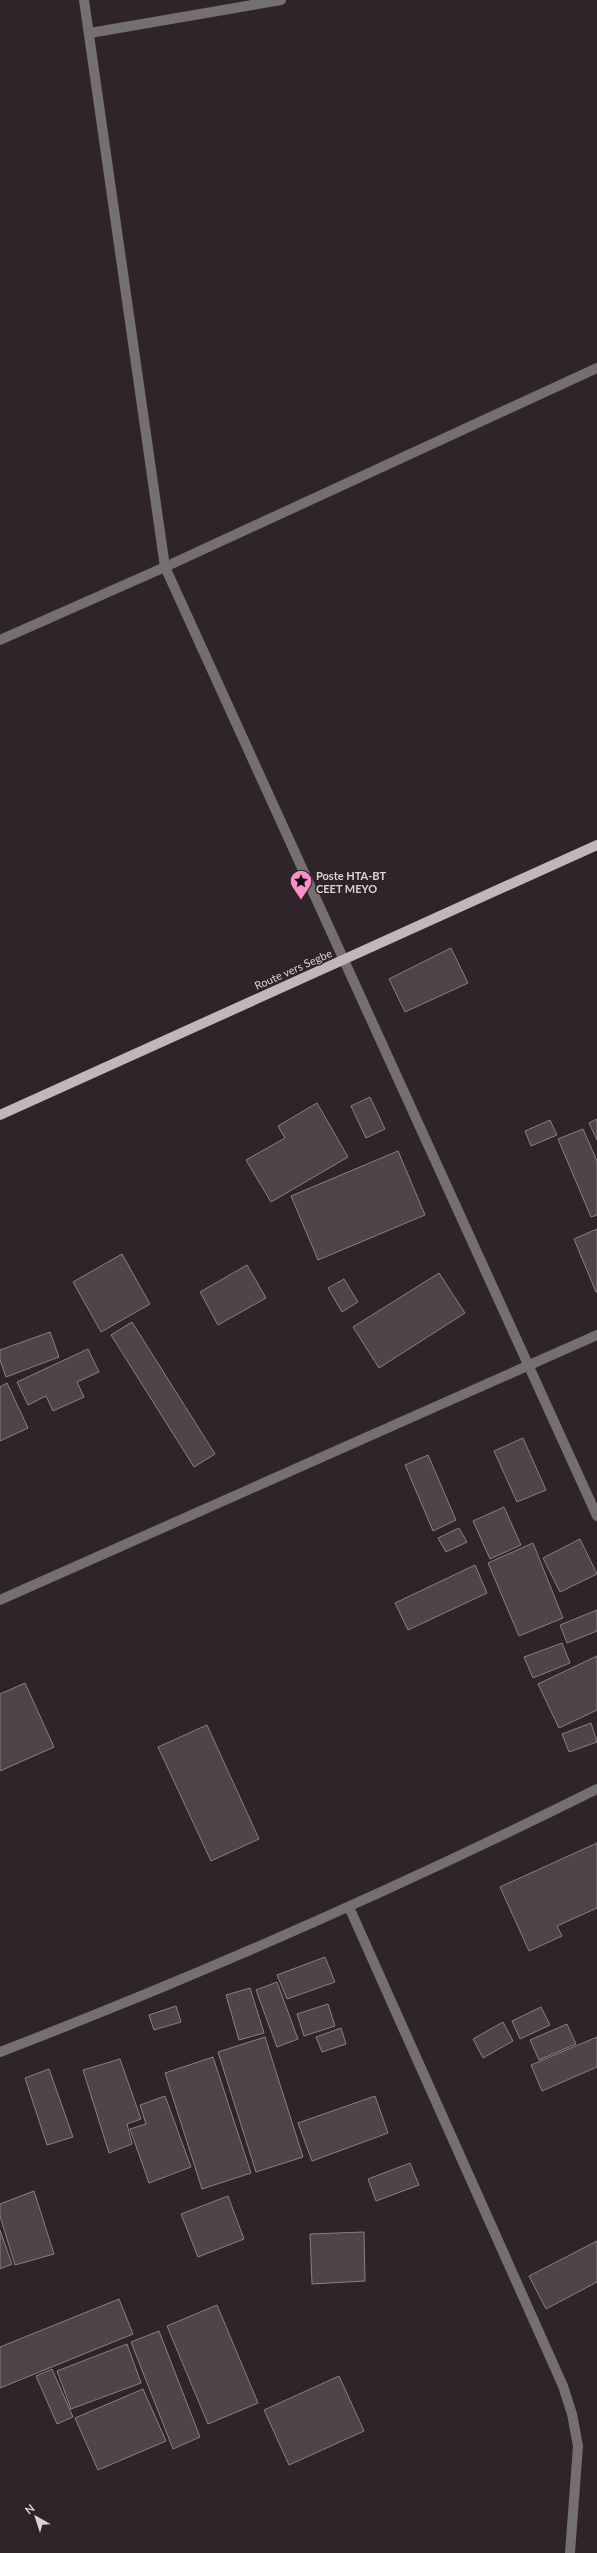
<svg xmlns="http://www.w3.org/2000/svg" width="597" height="2553" font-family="Lato,sans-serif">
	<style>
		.building { fill: #4f4449; stroke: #8b7f85 }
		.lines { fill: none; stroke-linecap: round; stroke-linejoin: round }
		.minor { stroke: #746f71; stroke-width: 10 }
		.major { stroke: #c2b6bc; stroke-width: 10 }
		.labels { text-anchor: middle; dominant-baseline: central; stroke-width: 3; stroke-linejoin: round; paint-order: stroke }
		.poi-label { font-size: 11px; font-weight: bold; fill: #dbd4d7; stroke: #2e2429; text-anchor: start }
		.street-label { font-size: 11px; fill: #dbd4d7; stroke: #2e2429 }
	</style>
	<rect width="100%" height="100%" fill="#2e2429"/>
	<path class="building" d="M451,948L468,983L405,1012L389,979Z
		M370,1097L385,1129L366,1138L351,1106Z
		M317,1103L348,1157L271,1202L246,1160L285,1138L278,1126Z
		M597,1119V1140L589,1123Z
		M550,1120L557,1135L531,1146L525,1131Z
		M583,1129L597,1161V1215L591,1217L558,1139Z
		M398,1151L425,1215L318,1260L291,1196Z
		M597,1229V1292H596L574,1239Z
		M122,1254L150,1304L101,1332L73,1282Z
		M247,1265L266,1298L218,1325L200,1292Z
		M439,1273L465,1313L379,1368L353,1327Z
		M344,1279L358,1302L342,1312L328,1288Z
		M132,1322L215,1454L194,1467L111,1335Z
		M50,1332L59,1357L6,1377L0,1360V1350Z
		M88,1349L99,1372L77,1382L84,1397L53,1411L46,1396L28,1405L17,1382Z
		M7,1383L28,1428L0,1441V1387Z
		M523,1438L546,1490L517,1502L494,1451Z
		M428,1455L456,1520L433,1531L405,1465Z
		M504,1507L521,1545L490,1559L473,1521Z
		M459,1528L467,1542L446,1552L438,1538Z
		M580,1539L597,1574L560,1592L543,1558Z
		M533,1543L563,1618L519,1636L488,1563Z
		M475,1565L487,1593L408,1630L395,1603Z
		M597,1610V1631L567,1643L560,1625Z
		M562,1643L570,1663L533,1678L524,1657Z
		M597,1656V1710L559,1728L538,1684Z
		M25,1683L54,1747L0,1771V1694Z
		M591,1723L597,1742L569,1752L562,1734Z
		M207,1725L259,1839L211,1861L158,1747Z
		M597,1843V1908L557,1926L562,1936L529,1951L500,1887Z
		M325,1957L335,1982L287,1999L277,1975Z
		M277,1982L298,2039L277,2047L256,1990Z
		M250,1988L264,2033L239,2040L226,1995Z
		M328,2004L335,2026L304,2036L297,2014Z
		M176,2006L181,2022L154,2030L149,2015Z
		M541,2007L550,2025L520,2039L512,2021Z
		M503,2022L513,2041L483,2058L473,2039Z
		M567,2024L576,2044L539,2060L530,2040Z
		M341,2028L346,2044L322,2052L316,2037Z
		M265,2037L303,2157L256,2172L218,2052Z
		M597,2037V2067L542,2091L531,2065Z
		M213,2057L251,2173L202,2189L165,2073Z
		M120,2059L141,2119L127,2124L132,2144L109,2153L83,2070Z
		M49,2069L73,2137L47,2145L25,2078Z
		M165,2096L191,2167L149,2183L130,2129L146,2124L140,2105Z
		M375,2096L388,2133L312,2161L298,2123Z
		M410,2163L419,2185L376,2201L368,2179Z
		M34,2191L54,2254L15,2265L0,2216V2204Z
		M228,2196L244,2239L198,2257L181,2214Z
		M0,2230L12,2264L0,2269Z
		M364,2232L365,2281L312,2284L310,2234Z
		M597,2241V2282L546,2309L529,2276Z
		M119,2299L133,2334L0,2388V2347Z
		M217,2305L258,2403L208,2424L167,2326Z
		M159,2331L200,2437L173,2449L131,2342Z
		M127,2344L141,2383L71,2409L57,2371Z
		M52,2369L73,2417L57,2424L36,2376Z
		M339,2376L364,2431L289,2465L264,2410Z
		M143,2389L166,2441L98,2470L75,2418Z"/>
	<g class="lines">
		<path class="minor" d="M84,0L165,567L597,1516
			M90,33L281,0
			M0,640L165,567L597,368
			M0,1600L597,1335
			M349,1907L563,2386L572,2414L578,2446L570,2553
			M0,2052C203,1974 402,1886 597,1789"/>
		<path class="major" d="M0,1115L597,845"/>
	</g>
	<defs>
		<g id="sight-pin" transform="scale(1.15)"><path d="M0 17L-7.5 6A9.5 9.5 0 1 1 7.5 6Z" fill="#f890cb" stroke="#2e2429"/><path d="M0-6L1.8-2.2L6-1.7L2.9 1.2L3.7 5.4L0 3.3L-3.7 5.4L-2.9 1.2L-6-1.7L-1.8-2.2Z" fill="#111"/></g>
	</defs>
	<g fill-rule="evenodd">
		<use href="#sight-pin" x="301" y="881"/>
	</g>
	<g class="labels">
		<g class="poi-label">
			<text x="316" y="875">Poste HTA-BT<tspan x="316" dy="13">CEET MEYO</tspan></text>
		</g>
		<g class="street-label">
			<text transform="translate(293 969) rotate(-24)">Route vers Segbe</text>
		</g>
	</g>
	<g transform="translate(36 2517) rotate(321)" stroke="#2e2429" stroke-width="3" paint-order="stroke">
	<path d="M0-3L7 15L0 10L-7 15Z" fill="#dbd4d7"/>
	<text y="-6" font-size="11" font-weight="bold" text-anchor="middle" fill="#dbd4d7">N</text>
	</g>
</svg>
